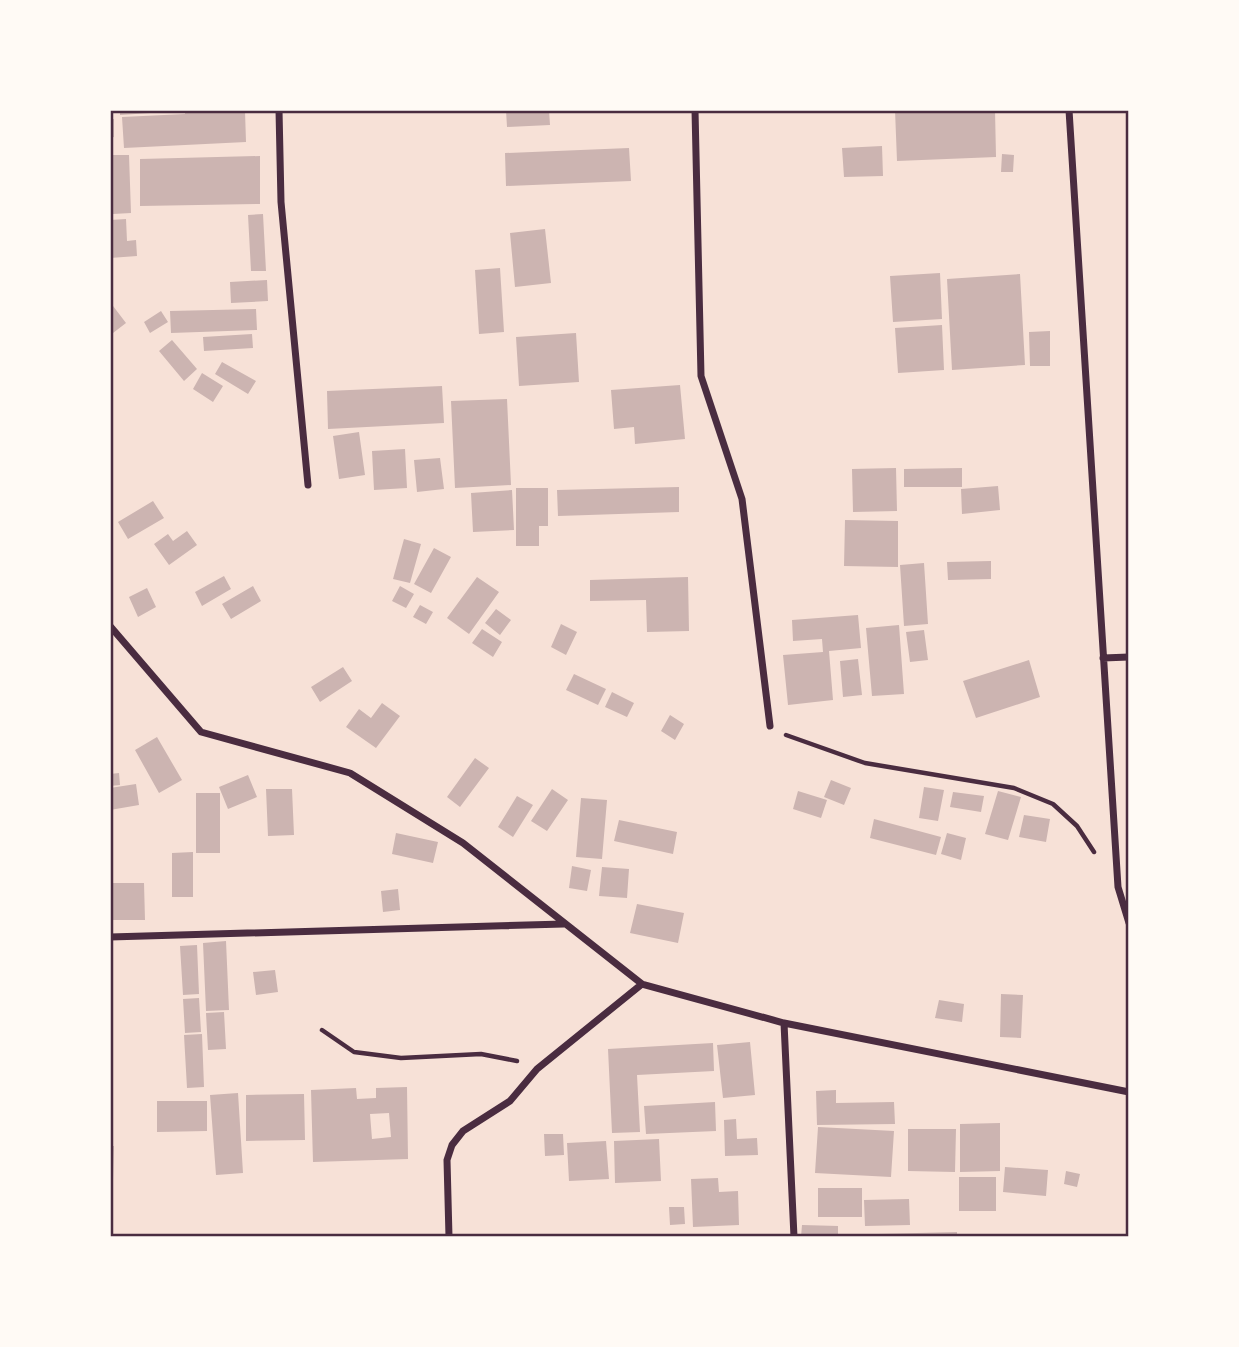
<svg xmlns="http://www.w3.org/2000/svg" width="1239" height="1347" font-family="'Open Sans',sans-serif">
	<style>
		.building { fill: #ccb4b1; fill-rule: evenodd }
		.lines { fill: none; stroke-linecap: round; stroke-linejoin: round }
		.path { stroke: #4a2c40; stroke-width: 4.5 }
		.minor { stroke: #4a2c40; stroke-width: 7 }
		.neatline { fill: none; stroke: #4a2c40; stroke-width: 2.5 }
	</style>
	<rect width="100%" height="100%" fill="#f7e1d7"/>
	<path class="building" d="M120,110H165L166,112L120,115Z
		M185,110L245,111L246,142L124,148L122,117L185,114Z
		M506,110H549L550,125L507,127Z
		M895,110H995L996,157L897,161Z
		M110,119H114V137L110,138Z
		M882,146L883,176L844,177L842,148Z
		M629,148L631,181L506,186L505,153Z
		M1002,154L1014,155L1013,172H1001Z
		M111,155H129L131,213L113,214Z
		M260,156V204L140,206V159Z
		M263,214L266,271H251L248,215Z
		M126,219L127,241L136,240L137,256L110,258V220Z
		M545,229L551,283L515,287L510,233Z
		M500,268L504,332L479,334L475,270Z
		M940,273L942,319L893,322L890,276Z
		M1020,274L1025,365L952,370L947,279Z
		M267,280L268,301L231,303L230,282Z
		M110,302L126,323L113,333L110,329Z
		M256,309L257,330L171,333L170,311Z
		M161,311L168,322L150,333L144,322Z
		M942,325L944,370L898,373L895,328Z
		M1050,331V366H1030L1029,332Z
		M576,333L579,382L519,386L516,337Z
		M252,334L253,348L204,351L203,337Z
		M172,340L197,369L184,381L159,351Z
		M222,362L256,381L248,394L215,374Z
		M202,373L223,386L213,402L193,389Z
		M680,385L685,439L635,444L634,427L614,429L611,390Z
		M442,386L444,423L328,429L327,391Z
		M507,399L511,485L455,488L451,401Z
		M359,432L365,475L339,479L333,436Z
		M405,449L407,488L374,490L372,451Z
		M440,458L444,489L417,492L414,460Z
		M896,468L897,511L853,512L852,469Z
		M962,468V487H904V469Z
		M998,486L1000,510L962,514L961,489Z
		M679,487V512L558,516L557,490Z
		M516,488H548V526H539V546H516Z
		M512,490L514,530L473,532L471,493Z
		M153,501L164,518L128,539L118,522Z
		M845,520L898,521V567L844,566Z
		M187,531L197,545L169,565L154,544L168,534L173,541Z
		M404,539L421,544L410,583L393,579Z
		M434,548L451,557L431,593L414,584Z
		M991,561V579L948,580L947,562Z
		M924,563L928,624L904,626L900,565Z
		M224,576L231,589L202,606L195,592Z
		M477,577L499,592L469,634L447,618Z
		M688,577L689,631L647,632L646,600L590,601V580Z
		M253,586L261,601L231,619L222,604Z
		M400,586L414,594L406,608L392,601Z
		M147,588L156,607L138,617L129,597Z
		M420,605L433,612L426,624L413,617Z
		M496,609L511,620L500,635L485,623Z
		M858,615L861,648L829,651L833,700L788,705L783,655L823,652L822,639L793,641L792,620Z
		M561,624L577,632L566,655L551,647Z
		M899,625L904,694L872,696L866,628Z
		M482,629L502,642L493,657L472,643Z
		M924,630L928,660L910,662L906,632Z
		M858,659L862,695L843,697L840,661Z
		M1029,660L1040,697L976,718L963,681Z
		M343,667L352,681L320,702L311,687Z
		M574,674L606,689L598,705L566,690Z
		M612,692L634,703L627,717L605,707Z
		M382,703L400,716L376,748L346,727L359,709L371,718Z
		M670,715L684,724L675,740L661,731Z
		M157,737L182,780L159,793L135,750Z
		M475,758L489,768L460,807L447,797Z
		M119,773L120,785L110,786V774Z
		M248,775L257,797L228,809L219,787Z
		M831,780L851,788L844,805L824,797Z
		M136,784L139,805L110,810V788Z
		M924,787L944,790L938,821L919,818Z
		M266,789H292L294,835L268,836Z
		M552,789L568,800L547,831L531,821Z
		M798,791L827,800L821,818L793,809Z
		M998,791L1021,797L1008,840L985,834Z
		M953,792L984,796L981,812L950,807Z
		M196,793H220V853H196Z
		M517,796L533,805L513,837L498,827Z
		M581,798L607,800L602,859L576,857Z
		M1024,815L1050,819L1046,842L1019,837Z
		M874,819L941,837L936,855L870,838Z
		M619,820L677,832L673,854L614,841Z
		M396,833L438,842L433,863L392,854Z
		M947,833L966,838L961,860L941,854Z
		M193,852V897H172V853Z
		M572,866L591,870L587,891L569,888Z
		M602,867L629,869L627,898L599,896Z
		M110,883H144L145,920H110Z
		M398,889L400,910L383,912L381,891Z
		M637,904L684,913L678,943L630,933Z
		M226,941L229,1010L206,1011L203,943Z
		M197,945L199,994L183,995L180,946Z
		M275,970L278,992L256,995L253,972Z
		M1001,994L1023,995L1021,1038L1000,1037Z
		M199,998L201,1032L185,1033L183,999Z
		M939,1000L964,1004L962,1022L935,1018Z
		M224,1012L226,1049L208,1050L206,1013Z
		M202,1034L204,1087L187,1088L184,1035Z
		M750,1042L755,1095L723,1098L717,1045Z
		M713,1043L714,1071L637,1075L640,1132L612,1133L608,1049Z
		M407,1087L408,1159L313,1162L311,1090L356,1088L357,1099L376,1098V1088ZM389,1113L391,1137L372,1139L370,1114Z
		M836,1090V1103L894,1102L895,1124L817,1125L816,1091Z
		M238,1093L243,1173L216,1175L210,1095Z
		M304,1094L305,1140L246,1141V1095Z
		M157,1101H207V1131L157,1132Z
		M715,1102L716,1131L646,1134L644,1106Z
		M736,1119L737,1139L757,1138L758,1155L725,1156L724,1120Z
		M1000,1123V1171L960,1172V1124Z
		M818,1127L894,1131L891,1177L815,1173Z
		M908,1129H956L955,1172L908,1171Z
		M544,1134H563L564,1155L545,1156Z
		M659,1139L661,1181L615,1183L614,1141Z
		M606,1141L609,1179L569,1181L567,1143Z
		M110,1146H114L113,1180H110Z
		M1005,1167L1048,1170L1046,1196L1003,1192Z
		M1066,1171L1080,1174L1077,1187L1064,1184Z
		M959,1177H996V1211H959Z
		M718,1178L719,1192L738,1191L739,1225L693,1227L691,1179Z
		M818,1188H862V1217H818Z
		M909,1199L910,1225L865,1226L864,1200Z
		M669,1207H684L685,1224L670,1225Z
		M802,1225L838,1226V1237H801Z
		M957,1232V1237H878V1234Z"/>
	<g class="lines">
		<path class="path" d="M786,735L865,763L1014,788L1053,804L1077,826L1094,852
			M322,1030L354,1052L401,1058L481,1054L517,1061"/>
		<path class="minor" d="M279,110L281,202L308,485
			M695,110L701,376L742,499L770,726
			M1069,110L1118,887L1129,923
			M110,626L201,732L350,773L463,843L642,984L784,1023L1129,1092
			M1103,658L1129,657
			M110,937L564,924
			M784,1023L794,1237
			M449,1237L447,1160L452,1145L463,1131L510,1101L537,1069L642,984"/>
	</g>
	<rect width="1239" height="1347" fill="none" stroke="#fffaf5" stroke-width="224"/>
	<rect x="112" y="112" width="1015" height="1123" class="neatline"/>
</svg>
